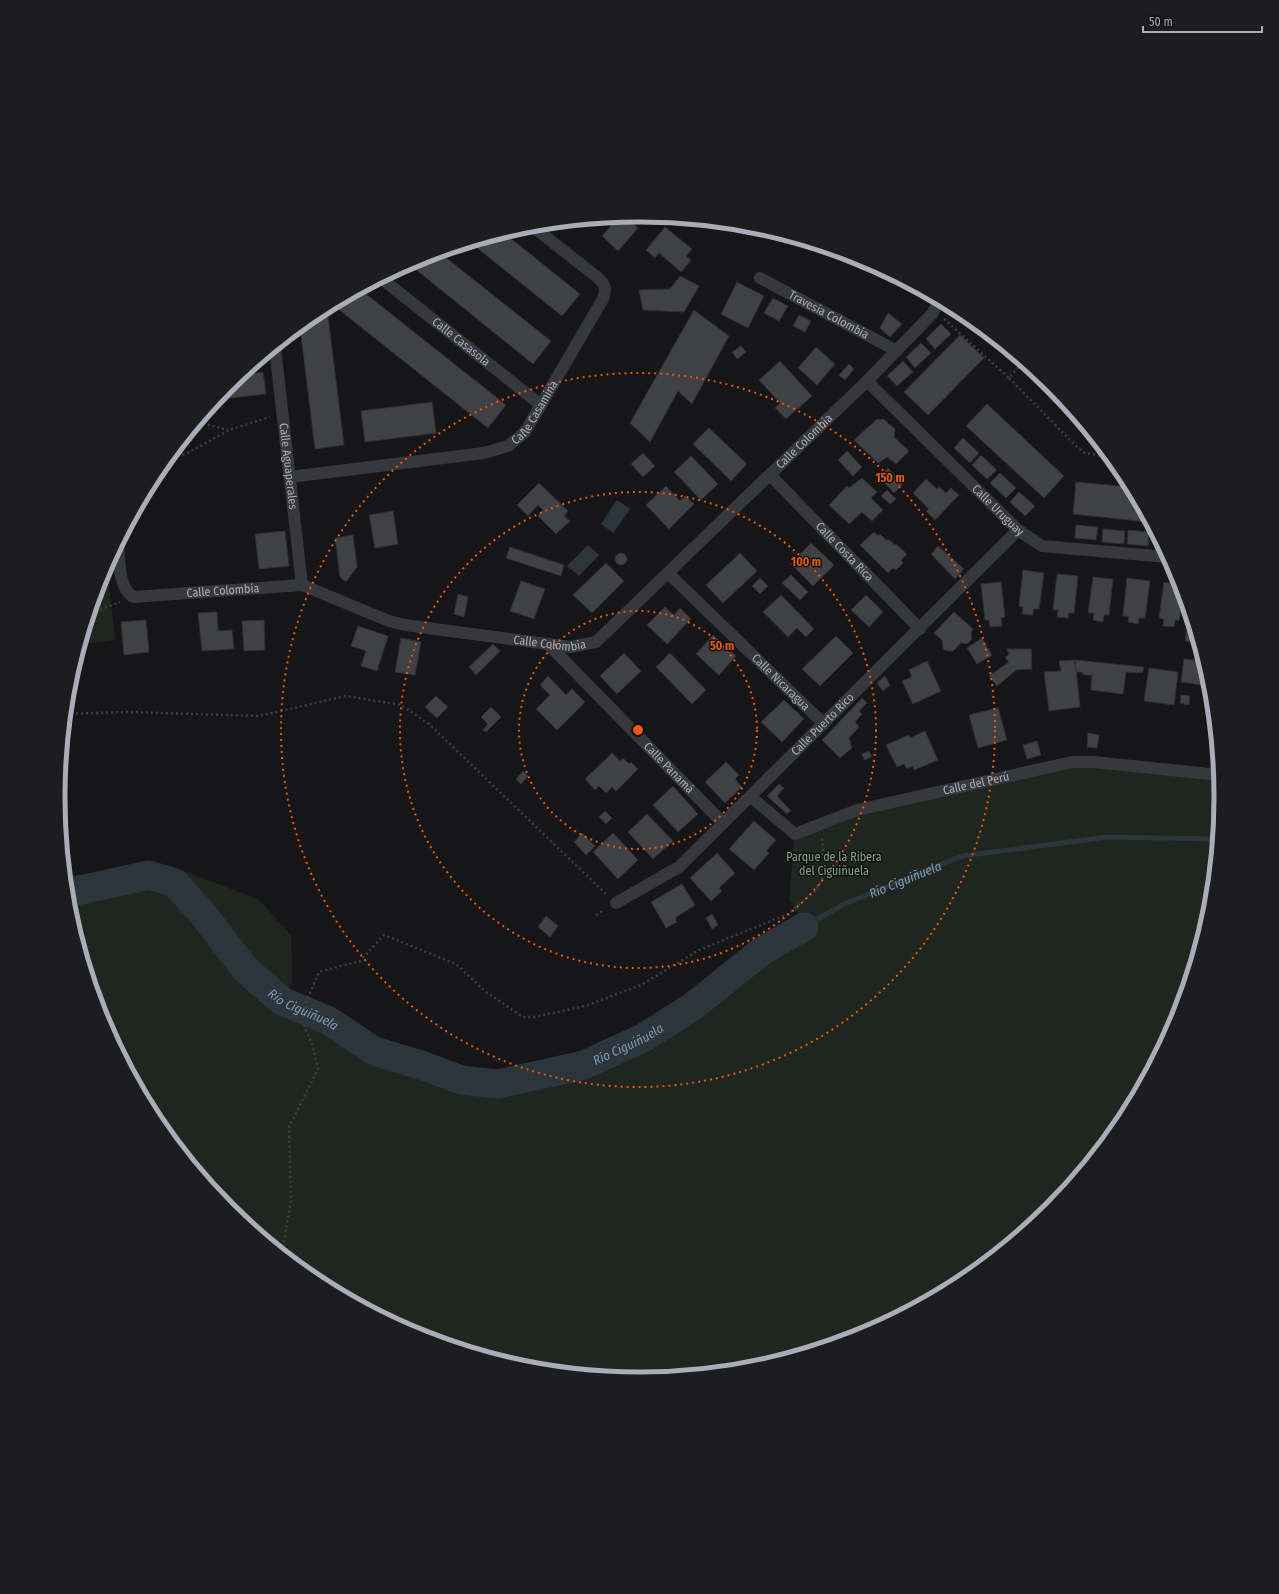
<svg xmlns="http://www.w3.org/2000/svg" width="1279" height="1594" font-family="'Fira Sans Condensed',sans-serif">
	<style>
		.green { fill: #1e261f }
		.water { fill: #2c353c }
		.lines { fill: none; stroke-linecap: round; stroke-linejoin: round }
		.stream { stroke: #2c353c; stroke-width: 5 }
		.river { stroke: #2c353c; stroke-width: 29 }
		.building { fill: #404145; stroke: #303034 }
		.path { stroke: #3d3f44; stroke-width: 2.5; stroke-dasharray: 2 3; stroke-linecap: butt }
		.minor { stroke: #37383d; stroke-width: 12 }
		.ring { fill: none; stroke: #e8590c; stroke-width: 2; stroke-dasharray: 2 4 }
		.labels { text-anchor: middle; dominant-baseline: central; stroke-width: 3; stroke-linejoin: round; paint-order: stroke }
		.street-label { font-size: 12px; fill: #a8adb8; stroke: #111113 }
		.park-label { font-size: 12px; fill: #7fa381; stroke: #111113 }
		.water-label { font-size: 13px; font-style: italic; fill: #7f9bb3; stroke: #111113 }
		.rim { fill: none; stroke: #a8adb8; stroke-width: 5 }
		.centre { fill: #e8590c; stroke: #111113; stroke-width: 2 }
		.ring-label { font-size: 12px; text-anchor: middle; font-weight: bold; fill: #e8590c; stroke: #111113; stroke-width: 3; stroke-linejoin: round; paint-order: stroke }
	</style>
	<rect width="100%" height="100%" fill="#161618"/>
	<path class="green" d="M107,566L115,640L81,644L102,574Z
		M1072,762L1219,775L1221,797L1210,911L1177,1020L1123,1120L1051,1208L962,1281L862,1334L753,1367L639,1378L526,1367L417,1334L316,1280L228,1208L156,1120L102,1019L69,910L66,876L168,865L258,899L291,935L292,981L285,1003L329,1021L374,1051L424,1066L461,1080L498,1084L584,1065L643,1038L692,1007L762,951L804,927L789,900L795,834L857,810Z"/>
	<path class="water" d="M617,500L630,509L613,533L601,524Z
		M588,545L599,555L579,576L567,566Z"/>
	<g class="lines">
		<path class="stream" id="s1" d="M804,927L842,905L962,856L1108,837L1217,839"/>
		<path class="river" id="s2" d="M67,893L149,875L175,883L203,914L245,969L282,1001L329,1021L374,1051L424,1066L461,1080L498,1084L584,1065L643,1038L692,1007L762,951L804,927"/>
	</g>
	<path class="building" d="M625,217L638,228L618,251L602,236L618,218Z
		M665,227L692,249L686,256L691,260L681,272L659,253L655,258L646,250Z
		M504,233L580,294L562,316L471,243Z
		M774,233L792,238L785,244Z
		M799,241L816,246L811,251Z
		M440,253L551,341L533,364L409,264Z
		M680,276L699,286L684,312L643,310L639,290L670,289Z
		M737,282L764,296L748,328L721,314Z
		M361,290L506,405L488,428L333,305Z
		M773,298L788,306L779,321L764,313Z
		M694,310L729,336L692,404L678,391L650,442L630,423Z
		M888,313L902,324L890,337L880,328Z
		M799,315L811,321L805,332L793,326Z
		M328,317L344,445L315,449L300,327L310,319Z
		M969,319L992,337L967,324Z
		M941,324L951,334L935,349L926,339Z
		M960,335L984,358L928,415L904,392Z
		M921,343L931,353L915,368L906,357Z
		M741,346L746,352L737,359L732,352Z
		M816,347L835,364L817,385L798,368Z
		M780,361L812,396L786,419L775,408L780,403L759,380Z
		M903,361L913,372L897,386L887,376Z
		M849,364L854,369L845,380L839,375Z
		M263,372L266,394L221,399L220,395L228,386L242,375Z
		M432,402L436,433L365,442L361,411Z
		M987,404L1064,476L1044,498L966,426Z
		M883,419L895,429L894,437L909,451L896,464L887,457L878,463L854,440L876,420Z
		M709,428L747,464L731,481L693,444Z
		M963,438L979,453L970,463L954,448Z
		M847,451L862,467L853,476L838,460Z
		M643,453L655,466L643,477L631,464Z
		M981,455L997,470L987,479L972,465Z
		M691,456L718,484L701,500L674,472Z
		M888,468L903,484L894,493L879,477Z
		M1000,473L1016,488L1006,498L990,483Z
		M862,478L877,492L871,498L883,510L872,521L862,512L849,524L829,505L847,486L849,488Z
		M926,479L937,489L939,487L946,493L951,488L959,495L935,520L926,511L929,509L913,493Z
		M1076,482L1130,487L1148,522L1073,514Z
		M539,483L568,511L564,516L570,521L556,534L538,516L543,510L538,505L528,516L517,505Z
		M666,486L680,501L685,496L694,504L669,529L646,505Z
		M887,490L896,499L890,504L881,496Z
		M1019,492L1035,506L1025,516L1010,502Z
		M393,511L398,544L375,548L369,515Z
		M1076,525L1098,527L1096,540L1075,538Z
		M1103,529L1125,531L1124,544L1102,542Z
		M1128,530L1149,532L1148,546L1127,544Z
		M285,531L289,566L259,569L255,534Z
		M874,532L879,536L880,534L887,541L888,539L895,545L896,544L907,554L901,560L903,563L896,570L893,568L888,573L860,545Z
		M1155,534L1161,546L1154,545Z
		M353,535L357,567L346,582L340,577L335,538Z
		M811,543L834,565L813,586L791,564Z
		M938,546L964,569L955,579L931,554Z
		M510,547L564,565L561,576L506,558Z
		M740,553L757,571L723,603L706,585Z
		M615 559a6 6 0 1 1 12 0a6 6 0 1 1-12 0Z
		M606,563L624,581L592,613L573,595Z
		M1023,570L1044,573L1039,609H1033V615L1022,614L1023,607L1019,606Z
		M1057,574L1078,576L1074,613H1069L1068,618L1057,617L1058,610H1053Z
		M791,575L808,592L800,600L782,583Z
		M1093,577L1113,579L1109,615H1104L1103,622L1093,620L1094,613H1088Z
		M760,578L768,586L760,594L752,586Z
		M1127,578L1150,581L1145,618H1139L1138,624L1128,622L1129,616H1123Z
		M521,581L545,589L534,619L510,611Z
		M1001,582L1005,617L1001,618L1002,626L990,627L989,620H985L981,584Z
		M1164,582L1180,584L1183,595L1179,621L1175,620L1174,627L1163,626L1164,619L1159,618Z
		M458,594L468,597L464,617L454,614Z
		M781,595L814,629L806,637L797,628L788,637L763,612Z
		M866,595L883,612L869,627L851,610Z
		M665,607L674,615L680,608L691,619L667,644L647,625Z
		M217,612L218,631L232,630L234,649L202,651L198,613Z
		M954,612L973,629L971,633L972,639L967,644L961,643L953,651H947L943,649L942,640L934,633Z
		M146,620L149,652L124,655L121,622Z
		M264,620L265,650L244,651L242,621Z
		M358,626L388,636L377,671L361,666L366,651L351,646Z
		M1187,628L1192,629L1191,642L1185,641Z
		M713,635L736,656L719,675L696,654Z
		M836,636L853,653L820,686L802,669Z
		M401,638L421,642L415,675L395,672Z
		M982,638L992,655L977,664L967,648Z
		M493,644L500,651L476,675L469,667Z
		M1007,649H1031L1032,669L1016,670L997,686L989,676L1009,662L1005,658L1009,654Z
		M624,653L641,671L617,694L600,676Z
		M670,653L706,690L692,704L656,667Z
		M1184,659L1203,661L1210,684L1212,701H1209L1210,692L1202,691L1203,685L1181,682Z
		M1075,660L1144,667L1142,673L1126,672L1123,694L1091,690L1092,675H1084L1082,672H1076Z
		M1075,660L1080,707L1049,711L1044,672L1061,671L1059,661Z
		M927,661L941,691L913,704L902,681L912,677L909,670Z
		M1149,668L1178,672L1174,705L1144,701Z
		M548,676L566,695L572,689L585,702L557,730L536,709L550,695L540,685Z
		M885,676L890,685L883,691L877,683Z
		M1181,695L1190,696L1189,705L1180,703Z
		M436,696L448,707L437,718L425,707Z
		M862,698L867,703L859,711L862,714L855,722L859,727L849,738L852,748L840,758L822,740Z
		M784,700L804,719L782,742L761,722Z
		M491,707L501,717L486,732L483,730L488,724L481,717Z
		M998,708L1007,740L978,748L969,715Z
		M925,731L938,760L914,770L913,766L907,769L904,764L897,767L886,745L909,735L910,738Z
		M1088,733L1099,735L1097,748L1087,747Z
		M1037,741L1041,755L1027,759L1023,745Z
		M869,751L872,757L864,760L862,754Z
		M612,753L620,761L623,758L629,764L631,762L638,769L616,791L612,787L606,793L599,786L595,790L585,779Z
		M726,762L739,775L735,779L742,787L725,803L705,782Z
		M523,771L528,776L521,784L516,779Z
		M779,784L784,788L777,796L791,811L787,814L767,796Z
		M673,786L698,814L678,832L653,805Z
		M605,811L612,818L606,824L599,817Z
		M647,814L673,841L653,859L628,832Z
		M754,821L776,840L766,851L769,853L754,870L729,849Z
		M582,833L595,846L586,855L574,842Z
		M613,833L638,860L618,879L593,852Z
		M717,853L735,873L719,888L722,891L711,901L690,878Z
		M682,884L695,905L675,918L677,922L666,928L651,902Z
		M712,914L718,925L712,929L706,918Z
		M546,916L558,926L550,937L538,927Z"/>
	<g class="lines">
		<path class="path" d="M944,319L1009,378L1022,363
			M1009,378L1075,445L1085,453L1109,457
			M198,422L228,430
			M168,459L188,453L229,430L270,417
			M91,613L120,602
			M66,714L126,712L259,716L346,696L401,705L429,724L606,894
			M596,915L604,910
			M282,1252L291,1201L289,1127L318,1069L313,1046L302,1021L307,1000L319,972L360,961L384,935L456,964L486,992L523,1017H534L585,1006L641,985L699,950L788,914L815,891L821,882L825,873L822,838"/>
		<g class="minor">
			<path id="s3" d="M760,278L897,351"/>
			<path id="s4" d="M382,279L541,405"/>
			<path id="s5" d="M275,348L302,585"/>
			<path id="s6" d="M867,381L1018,530L1042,546L1167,557"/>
			<path id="s7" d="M770,475L920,629"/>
			<path id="s8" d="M290,477L484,453L508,446L525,432L603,299C607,289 605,284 597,277L532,226"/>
			<path id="s9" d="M118,545C120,563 118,586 133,597L302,585L389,621L405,625L570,647L596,642L867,381L932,314L939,301"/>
			<path id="s10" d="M668,573L824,724"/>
			<path id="s11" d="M548,644L723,823"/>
			<path id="s12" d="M751,797L795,834L857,810L1072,762H1094L1219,775"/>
			<path id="s13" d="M616,903L679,867L1018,530"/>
		</g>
	</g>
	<g class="ring">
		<circle cx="638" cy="730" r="119"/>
		<circle cx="638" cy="730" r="238"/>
		<circle cx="638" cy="730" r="357"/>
	</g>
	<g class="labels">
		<g class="street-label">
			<text stroke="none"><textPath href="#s3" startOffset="78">Travesía Colombia</textPath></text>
			<text stroke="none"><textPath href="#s4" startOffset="101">Calle Casasola</textPath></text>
			<text stroke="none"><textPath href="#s8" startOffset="264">Calle Casamina</textPath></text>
			<text stroke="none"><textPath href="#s9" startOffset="818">Calle Colombia</textPath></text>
			<text stroke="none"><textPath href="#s5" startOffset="119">Calle Aguaperales</textPath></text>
			<text stroke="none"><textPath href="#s6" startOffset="184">Calle Uruguay</textPath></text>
			<text stroke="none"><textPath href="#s7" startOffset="107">Calle Costa Rica</textPath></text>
			<text stroke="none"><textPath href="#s9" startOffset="146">Calle Colombia</textPath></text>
			<text stroke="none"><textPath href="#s9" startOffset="482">Calle Colombia</textPath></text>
			<text stroke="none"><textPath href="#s10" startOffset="157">Calle Nicaragua</textPath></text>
			<text stroke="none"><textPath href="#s13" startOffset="275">Calle Puerto Rico</textPath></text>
			<text stroke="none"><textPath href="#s11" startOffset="173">Calle Panamá</textPath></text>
			<text stroke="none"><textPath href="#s12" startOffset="246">Calle del Perú</textPath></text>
		</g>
		<g class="park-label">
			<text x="834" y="857">Parque de la Ribera<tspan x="834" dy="14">del Ciguiñuela</tspan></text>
		</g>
		<g class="water-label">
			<text stroke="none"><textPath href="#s1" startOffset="112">Río Ciguiñuela</textPath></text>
			<text stroke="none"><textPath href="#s2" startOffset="294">Río Ciguiñuela</textPath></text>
			<text stroke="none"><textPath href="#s2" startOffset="642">Río Ciguiñuela</textPath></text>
		</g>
	</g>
	<path d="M0 0H1279V1594H0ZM639 222H640A574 574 0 0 1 1214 796V798A574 574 0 0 1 640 1372H639A574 574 0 0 1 65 798V796A574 574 0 0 1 639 222Z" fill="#1d1d20" fill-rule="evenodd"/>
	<path class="rim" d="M639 222H640A574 574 0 0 1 1214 796V798A574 574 0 0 1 640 1372H639A574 574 0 0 1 65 798V796A574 574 0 0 1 639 222Z"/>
	<circle cx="638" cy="730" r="6" class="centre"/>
	<g class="ring-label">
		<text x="890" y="482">150 m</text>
		<text x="806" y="566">100 m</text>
		<text x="722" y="650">50 m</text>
	</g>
	<path d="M1143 26v6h119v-6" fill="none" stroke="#a8adb8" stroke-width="2"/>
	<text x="1149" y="26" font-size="12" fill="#a8adb8" stroke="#111113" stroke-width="3" paint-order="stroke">50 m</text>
</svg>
